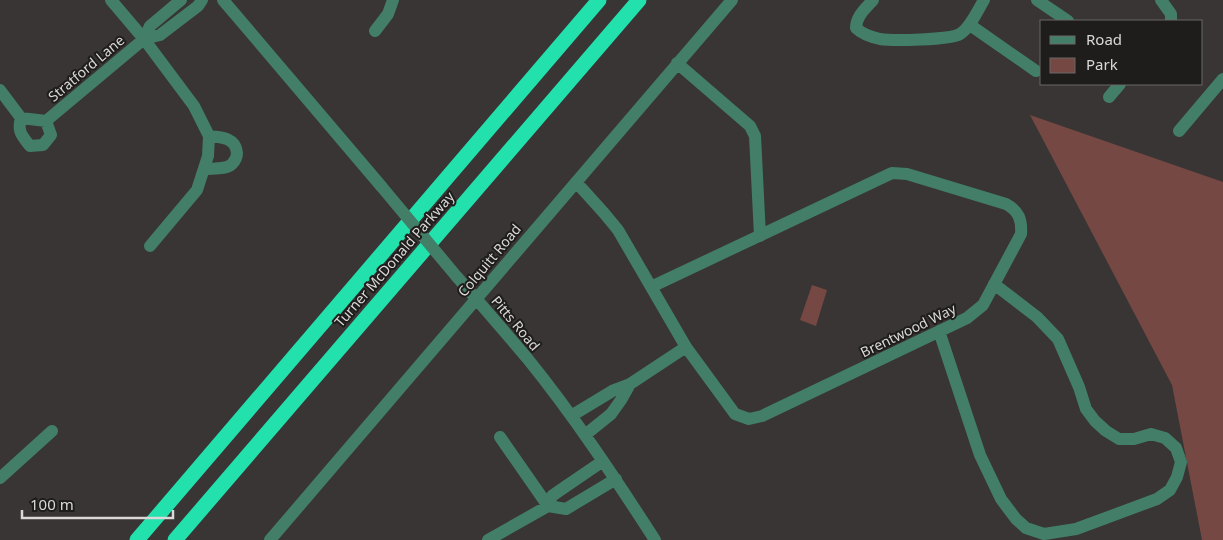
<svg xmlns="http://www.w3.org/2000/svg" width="1223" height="540" font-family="'Noto Sans',sans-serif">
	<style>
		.green { fill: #764843 }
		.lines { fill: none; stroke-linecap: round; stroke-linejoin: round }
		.minor { stroke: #437e68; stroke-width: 12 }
		.highway { stroke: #23e1ac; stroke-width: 15 }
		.minor-bridge { stroke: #437e68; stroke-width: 12 }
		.labels { text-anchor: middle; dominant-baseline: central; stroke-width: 4; stroke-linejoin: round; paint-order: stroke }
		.street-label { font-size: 14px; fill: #dad8d8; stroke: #1e1d1c }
	</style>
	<rect width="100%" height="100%" fill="#383534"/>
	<path class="green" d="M1030,115L1223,182V540H1202L1172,385Z
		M812,285L827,290L816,326L800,320Z"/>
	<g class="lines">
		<path class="minor" d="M111,0L144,39L194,106L209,136L208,156L197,190L150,246
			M223,0L381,186
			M873,0C866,8 856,16 856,28C862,34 871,37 880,39C892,41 950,40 960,34C970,28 978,10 984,0
			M1037,0L1068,21
			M1161,0L1171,14V21
			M970,25L1036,71
			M375,31L388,14L393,0
			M144,39L150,26L181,0
			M677,63L750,126L755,136L760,236
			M0,90L21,118L46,121L144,39L160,35L198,6L202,0
			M1109,97L1120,84
			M21,118C17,131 22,136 30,146L43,145L51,135L46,121
			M1179,131L1223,79
			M205,169C213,168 226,170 232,164C235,161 237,157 237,153C236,138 221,137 209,136
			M576,182L604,213L618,230L686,347L735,414L749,419L762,416L967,318L983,305L1021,234C1022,220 1019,211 1006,204L907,174L892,173L651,287
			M457,277C481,304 504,331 527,358C574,416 615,478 655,540
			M939,331L980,455L1001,499L1016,519L1026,528L1044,534L1076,529L1157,499L1170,490L1177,477L1181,462L1176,448L1165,438L1151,434L1134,439H1119L1106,431L1095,421L1086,409L1079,387L1058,339L1037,317L994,284
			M571,416L614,390L630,384L686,347
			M585,435L611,414L621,400L630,384
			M500,437L548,506
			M0,478L52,431
			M548,506L566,509L616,479
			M270,540L732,0
			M488,540L548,506L552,496L559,491L603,461"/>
		<path class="highway" d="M137,540L599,0
			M175,540L639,0"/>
		<path class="minor-bridge" d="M381,186L457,277"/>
	</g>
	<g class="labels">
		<g class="street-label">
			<text transform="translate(86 68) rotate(-40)">Stratford Lane</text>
			<text transform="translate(394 259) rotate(-49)">Turner McDonald Parkway</text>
			<text transform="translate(489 260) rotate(-50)">Colquitt Road</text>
			<text transform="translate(516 323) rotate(50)">Pitts Road</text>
			<text transform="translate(908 330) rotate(-26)">Brentwood Way</text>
		</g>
	</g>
	<rect x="1040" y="20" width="162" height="65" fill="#1e1d1c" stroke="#696867"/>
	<rect x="1050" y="36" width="25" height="8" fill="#437e68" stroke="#696867"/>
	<text x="1086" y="45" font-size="15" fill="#dad8d8">Road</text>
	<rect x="1050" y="58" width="25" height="15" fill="#764843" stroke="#696867"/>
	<text x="1086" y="70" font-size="15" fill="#dad8d8">Park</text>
	<path d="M22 510v8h151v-8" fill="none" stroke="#dad8d8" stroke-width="2.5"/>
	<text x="30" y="510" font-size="15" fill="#dad8d8" stroke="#1e1d1c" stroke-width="4" paint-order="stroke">100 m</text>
</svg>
